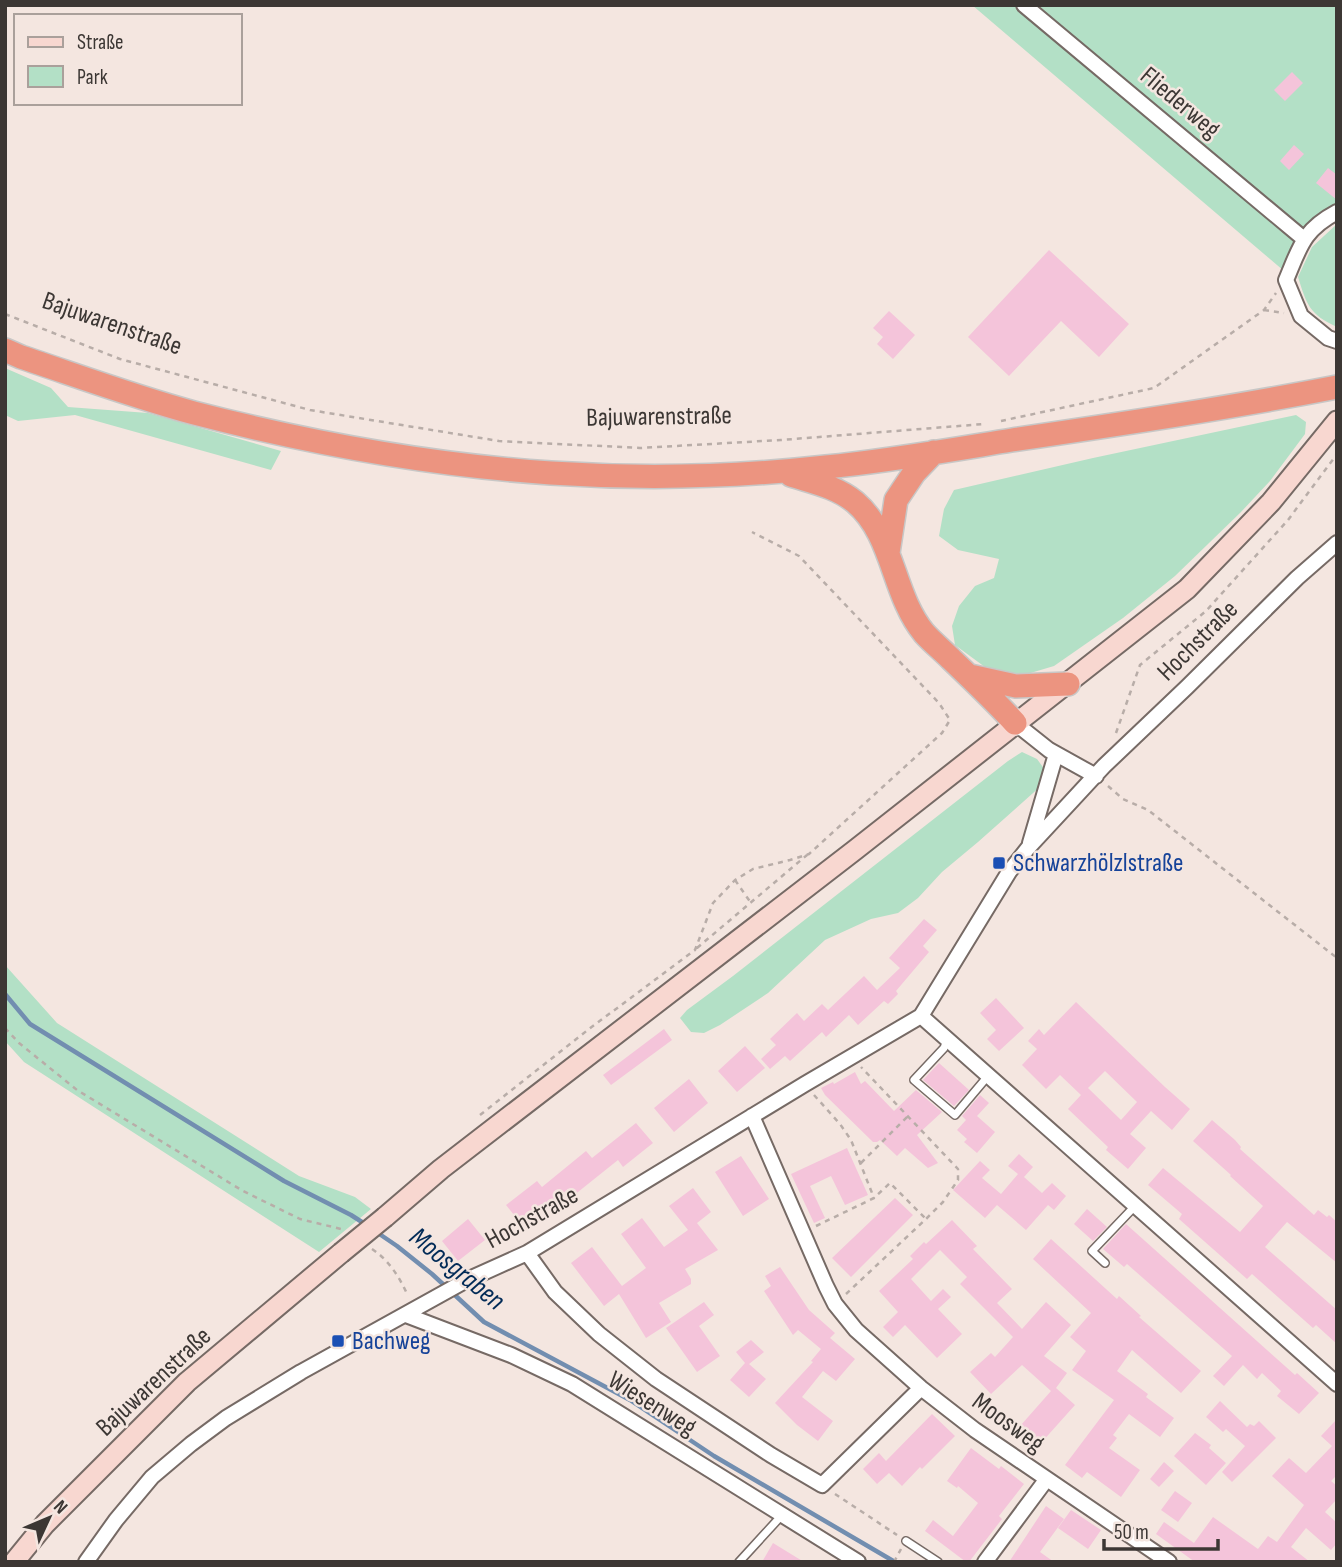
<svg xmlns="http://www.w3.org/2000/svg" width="1342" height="1567" font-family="'Sofia Sans Condensed',sans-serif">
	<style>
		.green { fill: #b3e0c6 }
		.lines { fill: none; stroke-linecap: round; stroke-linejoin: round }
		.stream { stroke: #728eb0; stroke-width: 4.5 }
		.building { fill: #f4c4da; fill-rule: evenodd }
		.service-casing { stroke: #766a65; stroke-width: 10 }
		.minor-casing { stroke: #766a65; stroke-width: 18 }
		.secondary-casing { stroke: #766a65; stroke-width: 23 }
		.trunk-casing { stroke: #c8c7c6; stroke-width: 26 }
		.path { stroke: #b8ada8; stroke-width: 2.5; stroke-dasharray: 5 5; stroke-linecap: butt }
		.service { stroke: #fff; stroke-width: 7 }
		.minor { stroke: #fff; stroke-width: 14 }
		.secondary { stroke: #f8d7d0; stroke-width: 19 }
		.trunk { stroke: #ec9480; stroke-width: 23 }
		.secondary-bridge-casing { stroke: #766a65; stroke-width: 23; stroke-linecap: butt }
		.secondary-bridge { stroke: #f8d7d0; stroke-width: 19 }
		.transit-dot { fill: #1a4fb4; stroke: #f4e6e0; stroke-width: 2.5 }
		.labels { text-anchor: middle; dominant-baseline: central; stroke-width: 5; stroke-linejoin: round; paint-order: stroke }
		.street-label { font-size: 26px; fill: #3c3734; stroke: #f4e6e0 }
		.transit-label { font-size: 26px; fill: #164399; stroke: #f4e6e0; text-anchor: start }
		.water-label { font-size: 28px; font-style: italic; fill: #022b57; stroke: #f4e6e0 }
	</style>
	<rect width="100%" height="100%" fill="#f4e6e0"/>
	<path class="green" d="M972,5H1015L1298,242L1284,271Z
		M1032,5H1337V207L1306,230L1296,226Z
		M1337,224V327C1309,314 1307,305 1298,277L1312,247Z
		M5,368L51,388L68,407L148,413L281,451L271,470L75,415L18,421L5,415Z
		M1296,415L1306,422L1305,434L1270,481L1241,512L1175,576L1123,618L1054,666L1017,677L989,670L955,645L952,626L959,606L975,586L994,578L999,559L958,550L939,536L944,509L954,490L1093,458Z
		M1022,752L1037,759L1045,770L1042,785L978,842L942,872L918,898L898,913L871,919L825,940L768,993L720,1025L704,1033L691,1032L680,1018L687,1010L733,976L1008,761Z
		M5,965L57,1023L299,1176L355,1197L371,1209L319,1252L24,1062L5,1041Z"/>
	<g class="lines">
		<path class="stream" d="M5,994L30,1024L284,1181L351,1215L365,1224
			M375,1231L397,1246L432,1274L484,1322L630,1400L714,1456L895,1562"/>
	</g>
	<path class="building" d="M1292,72L1303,83L1285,101L1274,90Z
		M1294,145L1304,154L1289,170L1280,161Z
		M1328,168L1337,175V200L1316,183Z
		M1049,250L1129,324L1099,357L1061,321L1009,376L968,337Z
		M889,311L915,335L893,359L877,344L883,337L873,328Z
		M924,919L937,930L923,946L929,952L896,991L898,994L888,1004L884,1001L858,1025L849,1015L826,1037L822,1032L790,1061L785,1056L770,1069L761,1059L776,1045L770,1039L797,1013L804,1021L822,1004L828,1010L864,976L877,990L900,968L889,958Z
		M996,998L1024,1028L999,1051L987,1039L996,1030L980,1013Z
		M1076,1002L1165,1087L1190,1109L1172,1130L1151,1111L1130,1134L1146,1148L1128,1169L1106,1150L1108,1147L1068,1109L1081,1095L1060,1075L1046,1089L1022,1065L1037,1049L1028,1041L1039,1029L1044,1035ZM1105,1071L1137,1102L1121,1120L1088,1088Z
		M664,1029L672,1040L611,1085L603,1075Z
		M745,1046L765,1068L737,1092L718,1071Z
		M939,1063L969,1090L954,1106L923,1080Z
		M855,1072L861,1084L865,1081L894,1111L916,1090L942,1112L917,1135L938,1163L928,1168L905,1148L897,1156L880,1140L877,1142H873L825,1095L821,1088L833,1082L834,1084Z
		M689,1079L708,1103L674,1132L654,1108Z
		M980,1095L989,1103L977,1116L995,1132L977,1153L964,1142L967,1139L957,1130L966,1120L962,1116Z
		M1212,1120L1235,1140L1241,1147L1240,1149L1314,1215L1318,1210L1327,1217L1329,1215L1337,1222V1263L1287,1222L1265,1247L1337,1310V1344L1316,1325L1313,1328L1252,1274L1247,1279L1179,1219L1182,1214L1148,1185L1163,1168L1240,1232L1263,1206L1230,1176L1231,1175L1193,1141Z
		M636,1123L653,1143L623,1167L618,1160L573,1196L568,1189L523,1226L506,1205L537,1181L542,1187L586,1151L592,1158Z
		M847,1148L868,1195L845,1205L831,1176L810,1186L825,1218L814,1223L791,1174Z
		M1019,1154L1033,1167L1024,1177L1042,1193L1052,1183L1066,1196L1054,1210L1048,1205L1026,1230L997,1205L985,1218L953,1190L980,1161L990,1170L982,1178L1001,1194L1018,1174L1008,1166Z
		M741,1156L769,1199L743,1216L715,1172Z
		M693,1188L711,1212L697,1223L718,1250L685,1269L691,1279V1284L659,1303L671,1322L646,1338L619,1294L604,1306L571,1263L592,1247L622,1286L646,1268L621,1234L642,1218L664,1247L688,1230L669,1206Z
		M895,1198L913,1215L851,1277L832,1258Z
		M1087,1209L1107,1227L1093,1241L1074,1224Z
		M468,1219L485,1240L458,1261L442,1241Z
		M952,1220L977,1246L973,1249L1012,1289L997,1303L1022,1329L1046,1302L1071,1325L1044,1356L1067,1373L1056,1388L1075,1405L1041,1443L1021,1425L1051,1391L1022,1365L991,1394L970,1372L991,1353L995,1357L1013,1337L960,1284L967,1277L940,1250L911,1279L931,1301L943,1289L951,1297L938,1309L962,1334L937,1358L905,1325L893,1337L883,1327L898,1312L879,1291L913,1259L910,1256L924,1242L926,1244Z
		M1126,1224L1295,1375L1297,1373L1319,1393L1299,1414L1277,1396L1281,1391L1262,1373L1257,1379L1243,1365L1224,1386L1213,1376L1232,1356L1127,1264L1124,1267L1103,1249Z
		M1051,1239L1117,1299L1119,1296L1141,1316L1139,1317L1201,1371L1181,1393L1132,1350L1117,1371L1148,1394L1146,1397L1174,1418L1160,1437L1129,1414L1113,1435L1117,1438L1109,1448L1140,1470L1121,1497L1087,1472L1082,1478L1065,1465L1114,1400L1072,1370L1086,1351L1070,1337L1091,1313L1033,1259Z
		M780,1267L809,1310L835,1333L830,1338L855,1359L836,1381L823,1371L802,1397L833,1421L818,1441L797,1425L775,1403L813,1362L811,1361L821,1349L798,1330L793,1335L764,1291L771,1286L765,1276Z
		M704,1302L714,1315L699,1326L720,1356L697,1372L666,1328Z
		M751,1340L764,1352L749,1364L766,1379L749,1397L730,1380L745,1363L736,1352Z
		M1220,1401L1247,1427L1250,1424L1254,1426L1259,1421L1276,1438L1232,1482L1222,1472L1245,1446L1226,1429L1223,1432L1206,1417Z
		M932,1414L955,1436L922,1469L920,1467L902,1486L889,1473L877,1484L863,1469L879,1453L886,1461Z
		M1337,1419V1475L1331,1481L1337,1486V1499L1325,1512L1337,1523V1543L1331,1550L1306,1528L1291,1547L1310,1562H1195L1156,1534L1164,1522L1194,1543L1213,1517L1258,1549L1268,1536L1277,1542L1304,1505L1272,1476L1289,1458L1306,1473L1332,1446L1321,1436Z
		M1195,1433L1211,1445L1209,1448L1226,1463L1206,1485L1174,1456Z
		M971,1448L999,1469L1001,1466L1024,1484L999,1516L1002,1519L969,1562H966L925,1531L933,1520L953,1536L978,1503L958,1486L957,1488L947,1481Z
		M1164,1462L1174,1471L1159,1487L1150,1479Z
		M1175,1491L1192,1503L1178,1522L1161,1510Z
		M1046,1506L1064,1519L1040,1552L1054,1562H1009Z
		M1071,1510L1101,1530L1088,1549L1058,1528Z
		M773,1543L804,1562H762Z"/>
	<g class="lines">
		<g class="service-casing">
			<path id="service" d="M947,1040L944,1048L914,1080L955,1115L988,1076
				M1105,1263L1092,1251L1135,1206
				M906,1541L938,1562
				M739,1562L783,1514"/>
		</g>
		<g class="minor-casing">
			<path id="minor" d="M1024,5L1304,239
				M1337,212C1303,230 1300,247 1286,280L1301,316L1328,338L1337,341
				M1015,723L1049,750L1096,776
				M1030,843L1056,754
				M921,1016L1337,1384
				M752,1116L826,1286L835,1304L856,1330L921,1388L975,1430L1169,1562
				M527,1253L555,1292L599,1334L656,1379L771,1455L822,1485L921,1388
				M406,1315L511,1355L572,1384L858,1562
				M86,1562L116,1520L152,1477L191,1444L226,1418L301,1372L467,1280L527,1253L805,1084L921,1016L1009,872L1028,848L1104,766L1187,687L1297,578L1337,543
				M985,1562L1046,1480"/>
		</g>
		<g class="secondary-casing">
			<path id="secondary" d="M385,1217L441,1169L855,850L1187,589L1271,502L1337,421
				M14,1562L45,1524L187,1382L341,1253"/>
		</g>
		<g class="trunk-casing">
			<path id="trunk" d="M5,350L21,357C78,376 135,397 194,413C310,443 430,465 551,473C642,479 735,477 826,467C888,461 950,450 1012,440C1121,424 1229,408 1337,387
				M791,475C813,482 837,487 855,502C894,535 892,594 924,633C932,642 942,650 951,659C973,680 995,701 1015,723
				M888,553L896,500L914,473L934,452
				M970,676L1016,686L1068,684"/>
		</g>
		<path class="path" d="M1264,310L1284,313
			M5,314L120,359L310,410L499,441L640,448L781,440L984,424
			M1001,421L1154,388L1264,310L1276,293
			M1116,733L1140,665L1206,611L1288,520L1337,454
			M1108,786L1123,799L1148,810L1337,958
			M735,880L751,903
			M697,948L807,855
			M5,1028L19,1043L77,1090L243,1191L300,1219L341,1229
			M814,1095L840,1124L851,1140L874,1198
			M480,1115L589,1029L695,950L713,903L735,880L753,869L790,860L809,854L942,733L950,720L939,703L799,556L752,532
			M861,1163L908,1116
			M816,1226L874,1198L890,1183L926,1219
			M372,1249C389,1260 400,1278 408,1296
			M846,1294L926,1219L943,1202L958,1180V1169L861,1067
			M835,1494L897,1535
			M894,1562L901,1549"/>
		<use href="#service" class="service"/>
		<use href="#minor" class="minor"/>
		<use href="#secondary" class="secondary"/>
		<use href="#trunk" class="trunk"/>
		<g class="secondary-bridge-casing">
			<path id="secondary-bridge" d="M341,1253L385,1217"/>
		</g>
		<use href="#secondary-bridge" class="secondary-bridge"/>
	</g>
	<g class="transit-dot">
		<rect x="992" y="856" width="14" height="14" rx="3.5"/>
		<rect x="331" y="1334" width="14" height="14" rx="3.5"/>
	</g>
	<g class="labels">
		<g class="street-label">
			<text transform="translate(1180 103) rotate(40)">Fliederweg</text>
			<text transform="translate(112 324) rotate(19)">Bajuwarenstraße</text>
			<text transform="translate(659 417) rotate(-1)">Bajuwarenstraße</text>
			<text transform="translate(1198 641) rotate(-45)">Hochstraße</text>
			<text transform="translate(532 1218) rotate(-29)">Hochstraße</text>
			<text transform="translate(154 1382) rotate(-43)">Bajuwarenstraße</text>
			<text transform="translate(652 1404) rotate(32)">Wiesenweg</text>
			<text transform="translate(1008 1423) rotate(36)">Moosweg</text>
		</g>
		<g class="transit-label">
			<text x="1013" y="863">Schwarzhölzlstraße</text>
			<text x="352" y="1341">Bachweg</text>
		</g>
		<g class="water-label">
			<text transform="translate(457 1269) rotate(39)">Moosgraben</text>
		</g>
	</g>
	<rect width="1342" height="1567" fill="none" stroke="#3c3734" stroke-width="14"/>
	<rect x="14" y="14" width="228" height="91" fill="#f4e6e0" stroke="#aaa09b" stroke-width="2"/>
	<rect x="28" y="37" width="35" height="10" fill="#f8d7d0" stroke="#aaa09b" stroke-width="2"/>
	<text x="77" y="49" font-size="21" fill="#3c3734">Straße</text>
	<rect x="28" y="66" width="35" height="21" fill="#b3e0c6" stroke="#aaa09b" stroke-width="2"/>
	<text x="77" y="84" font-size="21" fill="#3c3734">Park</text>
	<g transform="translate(49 1518) rotate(46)" stroke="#f4e6e0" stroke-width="5" paint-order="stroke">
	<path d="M0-5L12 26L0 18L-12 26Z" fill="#3c3734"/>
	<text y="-10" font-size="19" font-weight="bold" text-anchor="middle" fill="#3c3734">N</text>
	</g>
	<path d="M1104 1539v10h114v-10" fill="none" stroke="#3c3734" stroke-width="3.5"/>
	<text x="1114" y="1539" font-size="21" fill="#3c3734" stroke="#f4e6e0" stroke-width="5" paint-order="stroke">50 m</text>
</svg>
